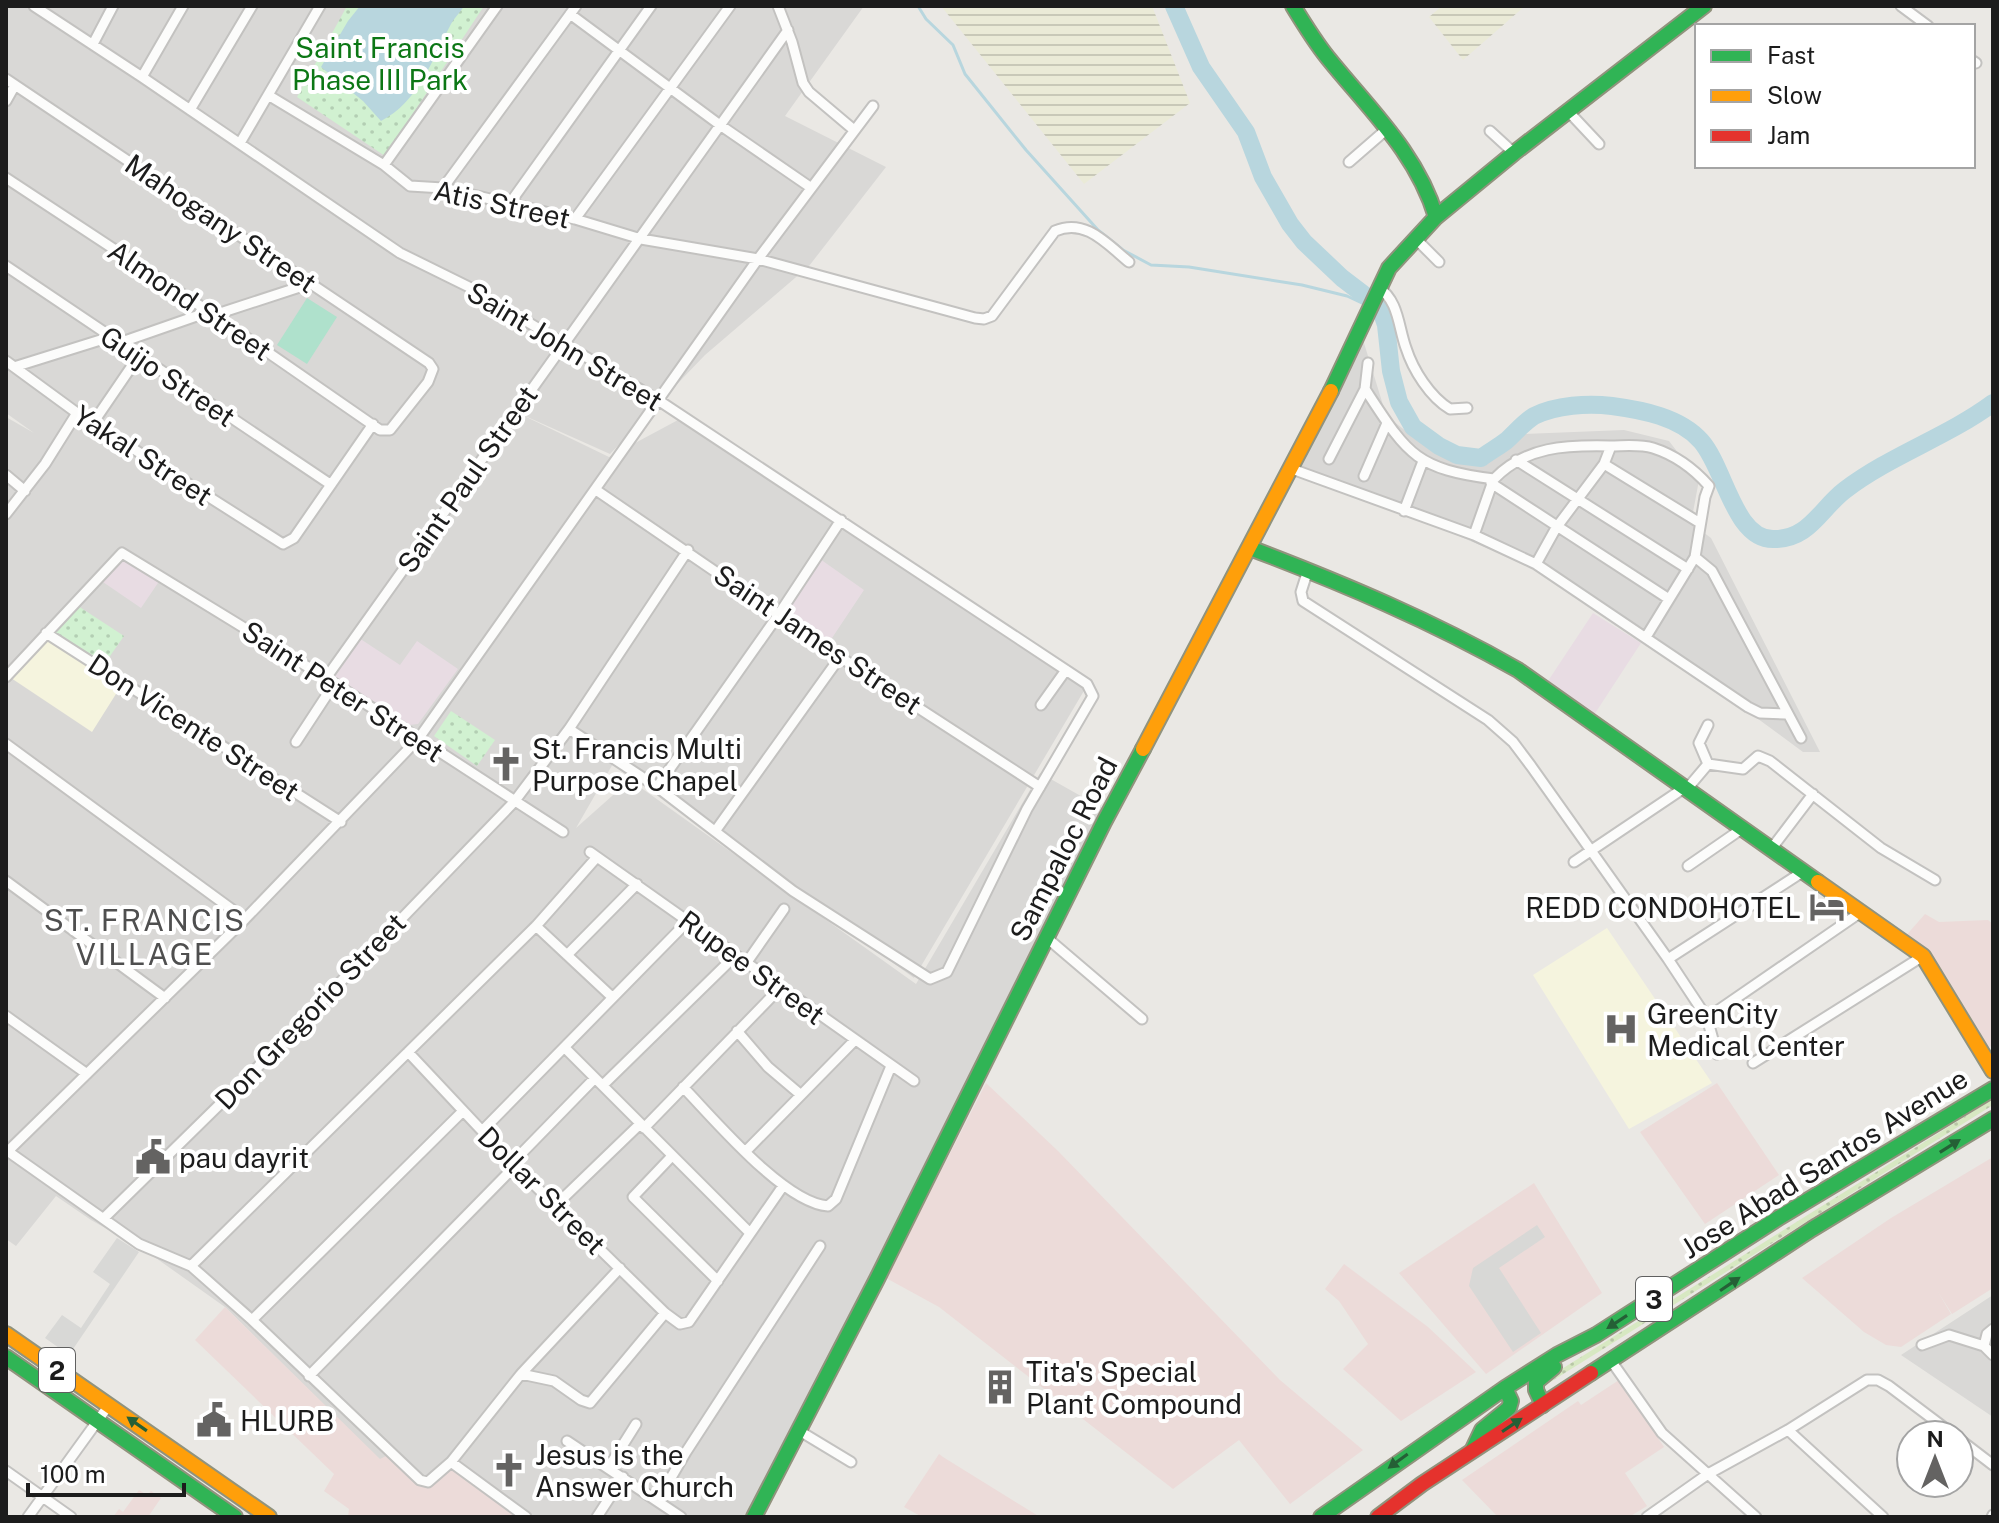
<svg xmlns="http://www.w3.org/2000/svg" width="1999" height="1523" font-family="'Public Sans',sans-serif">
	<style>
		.residential { fill: #d9d8d6 }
		.commercial { fill: #ecdbd9 }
		.industrial { fill: #e8dce3 }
		.education { fill: #f5f4de }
		.religious { fill: #d8d8d6 }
		.farmland { fill: url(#farmland-rules) }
		.grass { fill: url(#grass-dots) }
		.park { fill: url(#park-dots) }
		.pitch { fill: #afe1cc }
		.water { fill: #b8d6de }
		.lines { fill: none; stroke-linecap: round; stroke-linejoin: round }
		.stream { stroke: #b8d6de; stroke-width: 3 }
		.river { stroke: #b8d6de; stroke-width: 18 }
		.street-casing { stroke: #c3c2c0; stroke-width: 13 }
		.fast-casing { stroke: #91937d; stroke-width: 18 }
		.slow-casing { stroke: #91937d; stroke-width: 18 }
		.jam-casing { stroke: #91937d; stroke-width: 18 }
		.street { stroke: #fcfcfb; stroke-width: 9 }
		.fast { stroke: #30b455; stroke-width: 14 }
		.slow { stroke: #ff9f0a; stroke-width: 14 }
		.jam { stroke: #e5322d; stroke-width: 14 }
		.oneway { fill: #256036 }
		.labels { text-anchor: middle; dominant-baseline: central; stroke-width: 8; stroke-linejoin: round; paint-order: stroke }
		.shield { fill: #fff; stroke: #606060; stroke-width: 2 }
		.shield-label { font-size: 26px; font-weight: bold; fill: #1c1c1c }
		.park-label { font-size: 28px; fill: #0c7715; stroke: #fff }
		.street-label { font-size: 28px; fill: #1c1c1c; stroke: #fff }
		.poi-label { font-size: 28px; fill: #1c1c1c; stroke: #fff; text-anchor: start }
		.neighbourhood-label { font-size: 30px; letter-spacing: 2px; fill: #4f4f4f; stroke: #fff }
	</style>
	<defs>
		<pattern id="farmland-rules" width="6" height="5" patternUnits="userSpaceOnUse" patternTransform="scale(2)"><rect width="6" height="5" fill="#eaead7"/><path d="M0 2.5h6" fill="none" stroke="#c8c8b8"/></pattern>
		<pattern id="grass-dots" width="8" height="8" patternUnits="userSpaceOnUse" patternTransform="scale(2)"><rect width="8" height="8" fill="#d7e8c2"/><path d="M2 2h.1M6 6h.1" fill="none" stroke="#b8c6a6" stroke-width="1.8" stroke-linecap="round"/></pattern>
		<pattern id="park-dots" width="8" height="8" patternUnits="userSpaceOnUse" patternTransform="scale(2)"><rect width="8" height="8" fill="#d1f1d1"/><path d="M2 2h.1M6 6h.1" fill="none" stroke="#b3ceb3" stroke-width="1.8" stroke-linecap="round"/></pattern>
	</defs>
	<rect width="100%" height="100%" fill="#eae8e4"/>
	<path class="residential" d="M6,6H864L785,116L886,167L809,266L705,355L610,454L514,411L609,457L678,420L935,578L1085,689L914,978L614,762L576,828L630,780L916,984L1040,773L1111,813L755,1517H520L440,1481L435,1483H423L380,1460L225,1307L146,1251L91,1220L56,1196L16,1246L6,1239V417L34,433L6,413Z
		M1360,330L1383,405L1393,421L1429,449L1476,463L1501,453L1522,434L1624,430L1669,441L1699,480L1691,523L1711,538L1820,752H1803L1735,702L1532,567L1293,466Z
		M1993,1295V1417L1901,1355Z"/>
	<path class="commercial" d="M1925,914L1939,922L1988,920L1993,924V1045L1988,1048L1903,939Z
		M986,1083L1058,1151L1280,1380L1363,1450L1290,1504L1239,1440L1173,1489L939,1307L886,1278Z
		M1717,1083L1779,1175L1705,1224L1640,1132Z
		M1993,1157V1288L1952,1314L1938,1292L1951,1314L1901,1347L1886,1345L1864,1332L1802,1278L1891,1218Z
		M1534,1183L1602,1293L1486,1374L1399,1273Z
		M1344,1264L1428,1327L1476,1372L1401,1421L1343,1369L1368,1344L1339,1301L1325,1289Z
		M225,1307L380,1459L386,1456L393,1460L423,1483H435L452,1467L520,1517H348L349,1509L324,1491L334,1474L195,1340Z
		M1619,1380L1664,1447L1625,1473L1647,1506L1629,1517H1498L1462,1480L1578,1401L1581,1405Z
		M939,1454L943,1457L1040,1517H922L904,1507Z
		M139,1490L147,1495L151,1491L161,1498L148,1517H113L119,1509L123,1512Z"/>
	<path class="industrial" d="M118,559H125L160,580L141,608L100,580Z
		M820,559L864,590L828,644L783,613Z
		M1593,613L1641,643L1592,718L1546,684Z
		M359,638L400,665L417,641L458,669L418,724L409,725L333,675Z"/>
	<path class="education" d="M40,641H51L121,686L92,732L11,678Z
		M1607,928L1712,1083L1629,1129L1533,975Z"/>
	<path class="religious" d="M1537,1225L1545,1237L1499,1268L1541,1333L1513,1352L1469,1286L1473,1268Z
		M117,1238L139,1252L69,1355L45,1338L62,1315L81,1328L110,1284L93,1272Z"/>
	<path class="farmland" d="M941,6H1152L1190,103L1084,184Z
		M1442,6H1525L1463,60L1429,17Z"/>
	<path class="grass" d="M1993,1099V1105L1544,1386L1541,1382Z"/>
	<path class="park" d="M347,6H484L385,156L297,97Z
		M75,604L124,636L103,666L49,632Z
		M451,711L495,740L477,766L434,736Z"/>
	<path class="pitch" d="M307,298L337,317L307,364L277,345Z"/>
	<path class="water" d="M360,6H464C460,13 453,19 450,26C431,62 419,101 381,121L363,101L321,67L348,21Z"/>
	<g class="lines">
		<path class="stream" d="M918,6L926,19L953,45L965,74L1026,150L1098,230L1123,250L1151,265L1189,267L1302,285L1347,296L1364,304"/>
		<path class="river" d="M1174,6L1201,67L1246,132L1263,177L1290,224L1304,242L1342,278L1380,307L1386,325L1391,371L1399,402L1413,427L1439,446L1457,455L1481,458C1489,452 1498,447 1506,441C1515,433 1524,422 1534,416C1556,405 1588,403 1612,406C1642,410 1680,417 1701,441C1725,468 1734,539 1773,539C1809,540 1820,509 1845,490C1891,455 1947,437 1993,403"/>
		<g class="street-casing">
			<path id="street" d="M34,6L142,77L400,253L469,287L658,400L1087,684L1093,696L1027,809L947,972L930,979L793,891L657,787L569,729
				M778,6L792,42L803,83L809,92L854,130
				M1901,6L1928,26
				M570,14L720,125L810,187
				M93,44L113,6
				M1973,61L1976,63
				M142,77L183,6
				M6,79L429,363L433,369L428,382L390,430H380L214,315L6,178
				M268,95L384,165L410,186L443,188L575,219L641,239L758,259L975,318L984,319L992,316L1055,231C1085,218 1106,243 1129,262
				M6,101L15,85
				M190,110L252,6
				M1568,111L1599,144
				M1490,131L1514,153
				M240,143L320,6
				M1349,162L1387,129
				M384,165L497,6
				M443,188L576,6
				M510,203L651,6
				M575,219L730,6
				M1415,238L1439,262
				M6,266L330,484
				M1378,287C1399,301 1398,326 1406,348C1413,370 1430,397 1450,409L1467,408
				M214,315L312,283
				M119,343L208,312
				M6,361L77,413L283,544L294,538L373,424
				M14,367L110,337
				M1365,389C1407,453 1414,469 1494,479C1526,446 1566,445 1610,446C1624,446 1640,444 1653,448C1675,455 1694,469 1709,486L1705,497L1695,557L1646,637
				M93,423L138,357
				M1329,459L1365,389L1368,363
				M1516,460L1688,569
				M1604,464L1700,523
				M1292,469L1474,535L1536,564L1748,707L1760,713L1786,714
				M6,475L25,491
				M1364,476L1387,423
				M1491,483L1669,599
				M596,490L840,657L1040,787
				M1404,511L1423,461
				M6,514L45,464L77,413
				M1474,535L1493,481
				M1695,557L1712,571L1801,738
				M1536,564L1556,528L1604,464L1611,446
				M1308,570L1301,592L1303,601L1488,720L1513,742L1531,766L1668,959L1707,1018L1717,1054
				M46,633L341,822
				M6,677L122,553L326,678L563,832
				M326,678L788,30
				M1041,705L1066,670
				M296,742L334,684
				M6,744L245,919
				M1708,764L1743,769L1758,756L1770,761L1881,848L1935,880
				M657,787L779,614L841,520
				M1686,790L1708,764L1699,743L1708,725
				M716,830L840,657
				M1772,848L1813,794
				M590,852L914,1081
				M1574,862L1684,788
				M1688,866L1743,828
				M6,881L165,998
				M536,926L612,997
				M1047,938L1142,1019
				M567,955L637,884
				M1668,959L1804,871
				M747,962L784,909
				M6,1016L87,1074
				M1707,1018L1861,912
				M737,1031L768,1067L801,1095
				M566,1049L750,1233
				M408,1052L515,1166L665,1313L680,1324L689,1322L783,1186
				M1753,1063L1923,956
				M603,1085L736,955
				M683,1087C714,1119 784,1203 828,1206L836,1199L891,1066
				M644,1128L781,987
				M482,1131L689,920
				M6,1150L139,1244L191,1266L252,1320L420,1480L428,1482L451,1462
				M746,1151L854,1041
				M6,1153L245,919L419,738L758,259L873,106
				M672,1156L633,1197L718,1281
				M557,1204L640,1124
				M104,1218L273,1052L514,802L569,729L688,550
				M191,1266L536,926L597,857
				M252,1320L463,1111
				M1922,1345L1949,1335L1984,1346L1993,1355
				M1984,1346L1987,1334L1993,1329
				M1612,1362L1662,1433L1756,1517
				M521,1374L554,1381L581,1400L590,1403L665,1313
				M309,1376L515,1166L516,1159L594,1079
				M798,1430L851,1462
				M1788,1430L1883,1517
				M1959,1439L1993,1465
				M567,1441L681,1517
				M609,1467L636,1424
				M6,1471L71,1517
				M658,1500L686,1452L820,1246
				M28,1517L109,1405
				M526,1517L451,1462L521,1374L620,1268
				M597,1517L623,1477
				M1647,1517L1708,1474L1788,1430L1867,1380H1878L1889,1386L1954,1435
				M1992,1517L1993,1515"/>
		</g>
		<g class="fast-casing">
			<path id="fast" d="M1293,6C1304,24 1315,42 1328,58C1369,109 1417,153 1436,217
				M1331,391L1389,268L1436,217L1514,153L1704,6
				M1250,548C1342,583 1432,621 1518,670L1818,882
				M6,1357L235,1517
				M1591,1373L1812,1229L1993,1119
				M1543,1405L1536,1390V1382L1554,1367
				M1473,1449L1482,1430L1509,1408L1511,1401L1505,1388
				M754,1517L877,1279L1104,822L1143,749
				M1321,1517L1505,1388L1557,1355L1596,1335L1780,1217L1993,1089"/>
		</g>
		<g class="slow-casing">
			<path id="slow" d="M1143,749L1331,391
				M1818,882L1923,956L1993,1071
				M6,1334L269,1517"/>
		</g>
		<g class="jam-casing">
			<path id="jam" d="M1378,1517L1422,1484L1591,1373"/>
		</g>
		<use href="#street" class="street"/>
		<use href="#fast" class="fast"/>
		<use href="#slow" class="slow"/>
		<use href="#jam" class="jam"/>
	</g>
	<defs><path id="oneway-solid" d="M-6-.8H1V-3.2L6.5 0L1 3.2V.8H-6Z" transform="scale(2)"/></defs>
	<g class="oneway">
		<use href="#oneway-solid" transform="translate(1950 1146) rotate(-32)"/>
		<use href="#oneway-solid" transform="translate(1730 1284) rotate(-34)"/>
		<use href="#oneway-solid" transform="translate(1617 1322) rotate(147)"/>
		<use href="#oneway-solid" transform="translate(137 1424) rotate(-145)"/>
		<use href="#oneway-solid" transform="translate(1512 1425) rotate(-34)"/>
		<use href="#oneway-solid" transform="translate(1398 1461) rotate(144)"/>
	</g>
	<defs>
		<g id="church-bare" transform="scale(2.76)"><path d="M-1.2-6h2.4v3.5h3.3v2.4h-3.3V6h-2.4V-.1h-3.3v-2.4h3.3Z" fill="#646362" stroke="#fff" stroke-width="2.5" paint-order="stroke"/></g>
		<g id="hotel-bare" transform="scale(2.76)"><path d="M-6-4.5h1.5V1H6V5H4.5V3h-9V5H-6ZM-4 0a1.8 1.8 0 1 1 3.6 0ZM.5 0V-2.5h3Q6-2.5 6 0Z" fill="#646362" stroke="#fff" stroke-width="2.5" paint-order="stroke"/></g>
		<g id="hospital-bare" transform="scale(2.76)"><path d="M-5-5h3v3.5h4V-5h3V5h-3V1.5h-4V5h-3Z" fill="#646362" stroke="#fff" stroke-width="2.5" paint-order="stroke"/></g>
		<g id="civic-bare" transform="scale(2.76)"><path d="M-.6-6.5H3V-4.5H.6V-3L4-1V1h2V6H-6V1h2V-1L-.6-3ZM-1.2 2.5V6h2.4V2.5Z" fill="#646362" stroke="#fff" stroke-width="2.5" paint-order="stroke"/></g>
		<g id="building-bare" transform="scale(2.76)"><path d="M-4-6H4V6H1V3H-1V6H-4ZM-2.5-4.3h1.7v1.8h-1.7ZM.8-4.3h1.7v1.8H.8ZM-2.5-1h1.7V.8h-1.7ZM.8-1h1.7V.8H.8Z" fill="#646362" stroke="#fff" stroke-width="2.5" paint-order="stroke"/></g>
	</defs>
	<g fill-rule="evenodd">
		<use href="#church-bare" x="506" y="764"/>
		<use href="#hotel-bare" x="1827" y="907"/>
		<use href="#hospital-bare" x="1621" y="1029"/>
		<use href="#civic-bare" x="153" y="1157"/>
		<use href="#building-bare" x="1000" y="1387"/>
		<use href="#civic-bare" x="214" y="1420"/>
		<use href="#church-bare" x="509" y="1470"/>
	</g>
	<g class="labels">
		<g class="shield">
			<rect x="1636" y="1277" width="36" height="44" rx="6"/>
			<rect x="39" y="1348" width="36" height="44" rx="6"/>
		</g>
		<g class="shield-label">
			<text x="1654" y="1299">3</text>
			<text x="57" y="1370">2</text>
		</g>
		<g class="park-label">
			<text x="380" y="47">Saint Francis<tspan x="380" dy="32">Phase III Park</tspan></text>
		</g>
		<g class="street-label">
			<text transform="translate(502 204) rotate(12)">Atis Street</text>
			<text transform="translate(221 223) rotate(34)">Mahogany Street</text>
			<text transform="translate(190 300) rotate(34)">Almond Street</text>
			<text transform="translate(565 346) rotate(31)">Saint John Street</text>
			<text transform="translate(168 376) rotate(34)">Guijo Street</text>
			<text transform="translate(143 455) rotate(33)">Yakal Street</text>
			<text transform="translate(467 479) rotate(-55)">Saint Paul Street</text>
			<text transform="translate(818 639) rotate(34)">Saint James Street</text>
			<text transform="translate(343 691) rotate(33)">Saint Peter Street</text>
			<text transform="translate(194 727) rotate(33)">Don Vicente Street</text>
			<text transform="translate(1063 849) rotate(-63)">Sampaloc Road</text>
			<text transform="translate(752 967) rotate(36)">Rupee Street</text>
			<text transform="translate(310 1011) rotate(-46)">Don Gregorio Street</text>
			<text transform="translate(1824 1163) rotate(-32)">Jose Abad Santos Avenue</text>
			<text transform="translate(542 1190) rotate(45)">Dollar Street</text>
		</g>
		<g class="poi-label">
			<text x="532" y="748">St. Francis Multi<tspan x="532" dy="32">Purpose Chapel</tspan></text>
			<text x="1801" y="907" text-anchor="end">REDD CONDOHOTEL</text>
			<text x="1647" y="1013">GreenCity<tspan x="1647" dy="32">Medical Center</tspan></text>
			<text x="179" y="1157">pau dayrit</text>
			<text x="1026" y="1371">Tita's Special<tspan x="1026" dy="32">Plant Compound</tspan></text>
			<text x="240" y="1420">HLURB</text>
			<text x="535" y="1454">Jesus is the<tspan x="535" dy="32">Answer Church</tspan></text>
		</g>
		<g class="neighbourhood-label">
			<text x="145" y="920">ST. FRANCIS<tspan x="145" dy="34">VILLAGE</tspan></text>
		</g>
	</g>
	<rect width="1999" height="1523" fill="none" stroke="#1c1c1c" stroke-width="16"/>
	<rect x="1695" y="24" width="280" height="144" fill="#ffffff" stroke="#a4a4a4" stroke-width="2"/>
	<rect x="1711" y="50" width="40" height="12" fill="#30b455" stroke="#a4a4a4" stroke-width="2"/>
	<text x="1767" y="64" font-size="24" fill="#1c1c1c">Fast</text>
	<rect x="1711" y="90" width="40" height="12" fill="#ff9f0a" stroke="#a4a4a4" stroke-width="2"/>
	<text x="1767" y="104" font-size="24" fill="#1c1c1c">Slow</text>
	<rect x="1711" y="130" width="40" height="12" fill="#e5322d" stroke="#a4a4a4" stroke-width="2"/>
	<text x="1767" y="144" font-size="24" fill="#1c1c1c">Jam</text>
	<g transform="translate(1935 1459)"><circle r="38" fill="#ffffff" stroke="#a4a4a4" stroke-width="2"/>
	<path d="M0-6L14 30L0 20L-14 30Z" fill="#646362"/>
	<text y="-12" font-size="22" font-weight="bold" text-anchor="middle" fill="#1c1c1c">N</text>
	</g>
	<path d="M28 1483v12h156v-12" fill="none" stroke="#1c1c1c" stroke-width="4"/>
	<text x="40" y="1483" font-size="24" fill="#1c1c1c" stroke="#ffffff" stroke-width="6" paint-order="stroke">100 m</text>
</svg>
